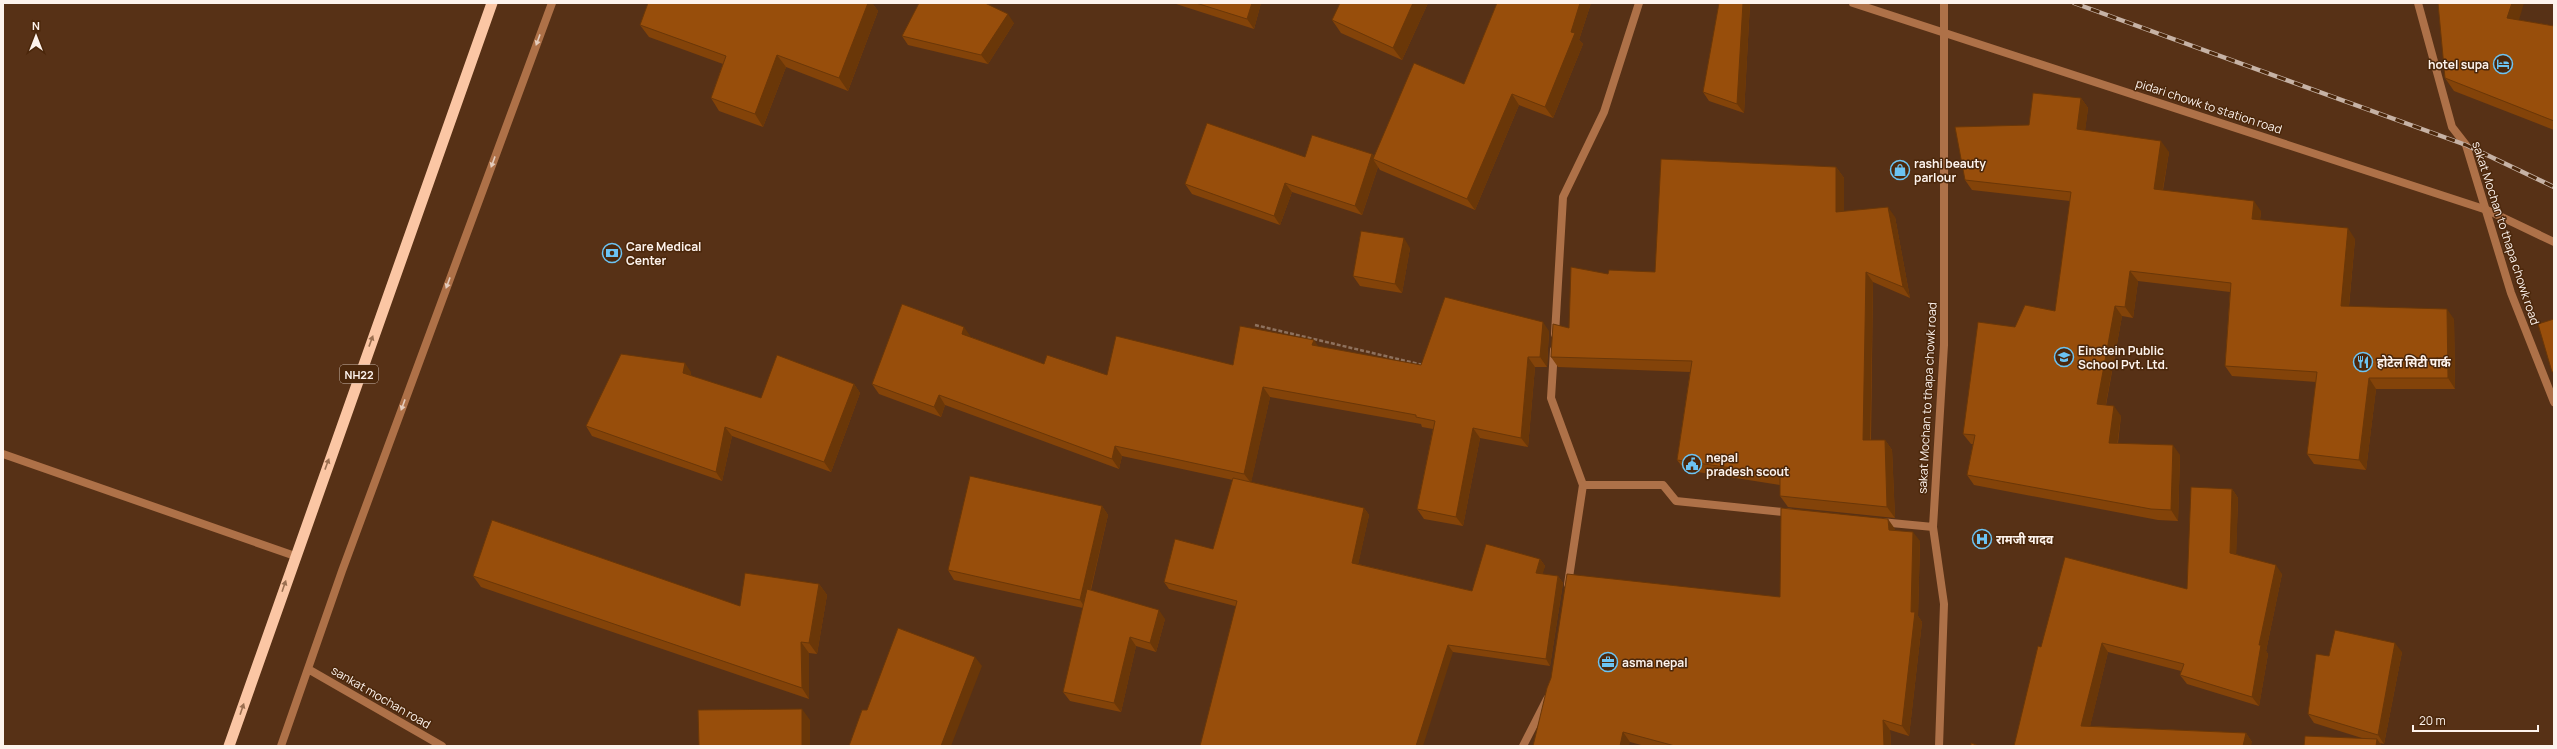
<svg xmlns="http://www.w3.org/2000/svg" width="2557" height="749" font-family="Manrope,'Noto Sans Devanagari',sans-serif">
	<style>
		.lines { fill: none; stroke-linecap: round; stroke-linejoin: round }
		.path { stroke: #8e715d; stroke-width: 2.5; stroke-dasharray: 4 2; stroke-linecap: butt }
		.service { stroke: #ae7148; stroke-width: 8 }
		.minor { stroke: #ae7148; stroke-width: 8 }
		.tertiary { stroke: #ae7148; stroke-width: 8 }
		.trunk { stroke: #fbc6a4; stroke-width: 11 }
		.rail-casing { stroke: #c6b2a5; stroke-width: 4.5 }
		.rail { stroke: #4b270b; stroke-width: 3; stroke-dasharray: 9; stroke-linecap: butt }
		.wall { fill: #834309 }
		.shaded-wall { fill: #6a3708 }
		.building { fill: #984e0b; stroke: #6a3708 }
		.oneway { fill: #e5ccbc }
		.oneway2 { fill: #9a6f50 }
		.labels { text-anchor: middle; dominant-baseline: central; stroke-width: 3; stroke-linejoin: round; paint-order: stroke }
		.shield { fill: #4b270b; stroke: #c8b6a9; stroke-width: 1 }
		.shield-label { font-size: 11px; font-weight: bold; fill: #fdf3ed }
		.poi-label { font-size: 12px; font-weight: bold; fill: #fdf3ed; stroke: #4b270b; text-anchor: start }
		.street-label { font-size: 12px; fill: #fdf3ed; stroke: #4b270b }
	</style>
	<rect width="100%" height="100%" fill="#573116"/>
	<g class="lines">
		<path class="path" d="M1255,325L1423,365"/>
		<path class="service" d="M3,454L295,556"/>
		<path class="minor" d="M1853,3L2487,210L2554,242
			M1555,334L1563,197L1604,112L1639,3
			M1554,350L1551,398L1583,485L1568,584
			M308,669L442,746
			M281,746L342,571L552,3
			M1523,746L1547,699"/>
		<path class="tertiary" d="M2418,3L2452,127L2466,145L2511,293L2554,402
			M1583,485H1663L1676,501L1792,513
			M1881,522L1933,527
			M1939,746L1944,604L1933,527L1944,345V3"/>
		<path class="trunk" d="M229,746L492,3"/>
		<g class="rail-casing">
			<path id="rail" d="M2074,3L2466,145L2554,187"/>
		</g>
		<use href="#rail" class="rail"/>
	</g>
	<path class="wall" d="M648,3H872L878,11L848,91L786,67L763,127L719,111L711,98L723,64L649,37L640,25Z
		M1173,3H1261L1254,29Z
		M1340,3H1428L1402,60L1341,33L1332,20Z
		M1497,3H1591L1579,40L1583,44L1553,118L1519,105L1475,210L1380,170L1378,167L1362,215L1292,192L1280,225L1192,194L1185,184L1305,157L1372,154L1374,156L1464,84Z
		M1719,3H1750L1744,113L1709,101L1703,92Z
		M2519,20L2554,26V130L2454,91L2445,78Z
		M1014,23L988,64L908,45L902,36Z
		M2081,98L2088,108L2085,130L2169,152L2163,190L2261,211L2260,220L2355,239L2349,306L2454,319L2455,389H2376L2366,470L2314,464L2307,454L2316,382L2232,376L2225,366L2230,292L2138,281L2133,318L2122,316L2106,405L2121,416L2118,443L2180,455L2178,521L2158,520L1974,485L1967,475L1973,444H1971L1963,434L2015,327L2055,311L2070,201L1972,190L1965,180L2029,125Z
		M1836,167L1844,178V211L1895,217L1910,298L1873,282L1871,440H1885L1892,450L1895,518L1788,507L1780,496V485L1685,470L1677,460L1690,372L1558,367L1551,357L1569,328L1608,274L1655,272Z
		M1410,248L1402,293L1360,286L1353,276Z
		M1549,331L1547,367H1535L1528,447L1480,438L1463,526L1424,519L1417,509L1433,429L1422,427L1421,424L1270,397L1251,482L1364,508L1369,515L1358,564L1472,591L1540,559L1545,566L1542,574L1558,576L1563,583L1550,666L1453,652L1235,606L1169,589L1164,582L1213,549L1233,480L1122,456L1119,469L945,405L941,417L879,394L872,384L971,337L1044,364L1107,375L1233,365L1318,347L1421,365Z
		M691,372V376L761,398L854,384L860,393L831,472L732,436L722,481L592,436L586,426Z
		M2232,489L2238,498L2236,554L2282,574L2266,651L2268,654L2259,706L2187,684L2180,675L2181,671L2108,652L2090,726L2246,733L2252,742L2014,746L2041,647L2187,589Z
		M1102,506L1108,515L1091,590L1165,619L1156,652L1136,646L1121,712L1070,701L1063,692L1083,608L954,580L948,570Z
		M1895,529V531L1920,541L1918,616L1922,622L1909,736L1890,730L1891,746H1645L1630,742L1533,746L1780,597Z
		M473,576L740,606L819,584L827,595L817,654L809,653V699L481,587Z
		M2402,652L2384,744L2380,743L2382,746L2365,739L2314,723L2308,714L2329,656Z"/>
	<path class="shaded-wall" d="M868,3H872L878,11L848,91L839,78Z
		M1252,3H1261L1254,29L1247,19Z
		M1413,3H1428L1402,60L1393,48Z
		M1580,3H1591L1579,40L1583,44L1553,118L1545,107Z
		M1743,3H1750L1744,113L1737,104Z
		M2512,3H2524L2516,30L2507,18Z
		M1008,14L1014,23L988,64L981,55Z
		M777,55L786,67L763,127L755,114Z
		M1512,94L1519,105L1475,210L1467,199Z
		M2081,98L2088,108L2084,139L2077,129Z
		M2161,141L2169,152L2161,199L2154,189Z
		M1372,154L1378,161L1373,159L1378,167L1362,215L1355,206Z
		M1836,167L1844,178V222L1836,212Z
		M1285,183L1292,192L1280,225L1274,216Z
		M2254,201L2261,211L2259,229L2252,219Z
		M1888,207L1895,217L1910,298L1903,287Z
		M2348,228L2355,239L2348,316L2341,306Z
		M1404,238L1410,248L1402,293L1395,284Z
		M2130,271L2138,281L2133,318L2125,307Z
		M1866,272L1873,282L1870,451L1863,440Z
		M2115,306L2122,316L2104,414L2097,404Z
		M2447,309L2454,319L2455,389L2448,378Z
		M1543,322L1549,331L1547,367L1540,357Z
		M964,327L971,337L962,334Z
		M1314,340L1321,350L1312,345Z
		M1528,357L1535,367L1528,447L1521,438Z
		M685,363L691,372L690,383L683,373Z
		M2369,378L2376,389L2366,470L2359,460Z
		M854,384L860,393L831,472L824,462Z
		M1263,387L1270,397L1251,483L1244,474Z
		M939,395L945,405L941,417L934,407Z
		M2114,406L2121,416L2116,453L2109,443Z
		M725,427L732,436L722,481L716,472Z
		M1473,428L1480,438L1463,526L1456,517Z
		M1885,440L1892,450L1895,518L1887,507Z
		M2173,445L2180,455L2178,521L2171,510Z
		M1115,446L1122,456L1119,469L1112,459Z
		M2232,489L2238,498L2236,562L2230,553Z
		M1102,506L1108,515L1086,609L1080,600Z
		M1364,508L1369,515L1357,570L1352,563Z
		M1888,519L1895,529L1896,540L1889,530Z
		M1913,532L1920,541L1918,616L1922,622L1909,736L1902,726L1911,612Z
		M1540,559L1545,566L1541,580L1536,573Z
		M2276,565L2282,574L2266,651L2268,654L2259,706L2252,697L2259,645Z
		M1558,576L1563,583L1550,666L1546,659Z
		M819,584L827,595L817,654L809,643Z
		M1159,610L1165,619L1156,652L1150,643Z
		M1130,637L1136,646L1121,712L1114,703Z
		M801,642L809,653V699L802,688Z
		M2102,643L2108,652L2088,735L2081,726Z
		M2395,643L2402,652L2384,744L2378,735Z
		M1448,645L1453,652L1423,746H1416Z
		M975,657L982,666L951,746H941Z
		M802,709L810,720V746H802Z
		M1883,720L1890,730L1891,746H1884Z
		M1623,732L1630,742L1629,746H1620Z
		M2246,733L2252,742L2251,746H2243Z
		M2377,739L2382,746H2376Z"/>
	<path class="building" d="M648,3H868L839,78L777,55L755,114L711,98L726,56L640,25Z
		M919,3H985L1008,14L981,55L902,36Z
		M1196,3H1252L1247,19Z
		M1340,3H1413L1393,48L1332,20Z
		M1497,3H1580L1571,32L1575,33L1545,107L1512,94L1467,199L1373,159L1414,63L1464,84Z
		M1719,3H1743L1737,104L1703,92Z
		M2438,3H2512L2507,18L2554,26V121L2445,78Z
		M2033,93L2081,98L2077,129L2161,141L2154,189L2254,201L2252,219L2348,228L2341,306L2447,309L2448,378H2369L2359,460L2307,454L2317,372L2225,366L2231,283L2130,271L2125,307L2115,306L2097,404L2114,406L2109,443L2173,445L2171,510L2151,509L1967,475L1975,435L1963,434L1978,322L2015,327L2025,305L2055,311L2071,192L1965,180L1955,127L2029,125Z
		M1207,123L1305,157L1312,135L1372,154L1355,206L1285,183L1274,216L1185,184Z
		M1661,159L1836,167V212L1888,207L1903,287L1866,272L1863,440H1885L1887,507L1780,496V475L1677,460L1692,361L1551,357L1553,324L1569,328L1571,267L1608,274L1609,270L1655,272Z
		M1361,231L1404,238L1395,284L1353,276Z
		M1445,297L1543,322L1540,357H1528L1521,438L1473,428L1456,517L1417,509L1435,421L1416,417V415L1263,387L1244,474L1115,446L1112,459L939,395L934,407L872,384L902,304L964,327L962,334L1044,364L1047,355L1107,375L1116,336L1233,365L1240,326L1314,340L1312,345L1421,365Z
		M2554,319V372H2552L2538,324Z
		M621,354L685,363L683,373L761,398L777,355L854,384L824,462L725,427L716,472L586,426Z
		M970,476L1102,506L1080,600L948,570Z
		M1233,478L1364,508L1352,563L1472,591L1486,544L1540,559L1536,573L1558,576L1546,659L1448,645L1416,746H1200L1237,601L1164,582L1175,539L1213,549Z
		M2191,487L2232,489L2230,553L2276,565L2259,645H2261L2252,697L2180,675L2184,664L2102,643L2081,726L2246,733L2243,746H2014L2038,646L2041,647L2065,557L2187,589Z
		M1781,508L1888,519L1889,530L1913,532L1911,612H1915L1902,726L1883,720L1884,746H1675L1623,732L1620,746H1533L1547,688L1551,678L1567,574L1780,597Z
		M492,520L740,606L745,573L819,584L809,643L801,642L802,688L473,576Z
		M1087,589L1159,610L1150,643L1130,637L1114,703L1063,692Z
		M898,628L975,657L941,746H849L862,710H867Z
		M2335,630L2395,643L2378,735L2308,714L2316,654L2329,656Z
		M802,709V746H699L698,710Z
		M2305,736L2377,739L2376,746H2304Z
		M1971,743L1979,746H1971Z"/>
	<defs><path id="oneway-solid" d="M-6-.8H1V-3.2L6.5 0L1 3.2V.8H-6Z"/></defs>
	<g class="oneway">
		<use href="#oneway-solid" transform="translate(538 40) rotate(110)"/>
		<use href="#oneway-solid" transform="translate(493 162) rotate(110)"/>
		<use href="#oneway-solid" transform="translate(448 283) rotate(110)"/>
		<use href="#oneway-solid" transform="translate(403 405) rotate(110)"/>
	</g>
	<g class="oneway2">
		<use href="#oneway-solid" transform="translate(371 341) rotate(-70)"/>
		<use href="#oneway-solid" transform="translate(327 464) rotate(-70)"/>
		<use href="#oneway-solid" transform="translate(284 586) rotate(-71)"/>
		<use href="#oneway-solid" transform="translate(242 709) rotate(-71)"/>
	</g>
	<defs>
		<g id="hotel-ring" transform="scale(1)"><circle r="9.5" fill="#4b270b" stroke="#6cc3f2" stroke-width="1.5"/><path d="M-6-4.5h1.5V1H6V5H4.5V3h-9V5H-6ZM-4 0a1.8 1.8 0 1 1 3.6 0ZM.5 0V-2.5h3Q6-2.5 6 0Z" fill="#6cc3f2"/></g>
		<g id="shop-ring" transform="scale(1)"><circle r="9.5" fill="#4b270b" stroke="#6cc3f2" stroke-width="1.5"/><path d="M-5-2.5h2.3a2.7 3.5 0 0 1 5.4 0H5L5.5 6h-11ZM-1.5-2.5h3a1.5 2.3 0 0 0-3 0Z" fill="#6cc3f2"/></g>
		<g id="bank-ring" transform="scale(1)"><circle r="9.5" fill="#4b270b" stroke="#6cc3f2" stroke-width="1.5"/><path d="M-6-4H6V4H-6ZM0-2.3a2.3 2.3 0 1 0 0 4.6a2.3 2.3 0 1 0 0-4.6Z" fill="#6cc3f2"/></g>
		<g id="school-ring" transform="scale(1)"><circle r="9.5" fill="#4b270b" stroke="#6cc3f2" stroke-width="1.5"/><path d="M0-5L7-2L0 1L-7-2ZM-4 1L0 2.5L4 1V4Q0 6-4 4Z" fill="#6cc3f2"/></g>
		<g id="restaurant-ring" transform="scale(1)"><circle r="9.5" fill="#4b270b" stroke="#6cc3f2" stroke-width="1.5"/><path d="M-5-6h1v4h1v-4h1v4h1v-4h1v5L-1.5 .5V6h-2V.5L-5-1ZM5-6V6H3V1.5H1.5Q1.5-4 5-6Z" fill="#6cc3f2"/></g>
		<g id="civic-ring" transform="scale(1)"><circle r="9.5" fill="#4b270b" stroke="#6cc3f2" stroke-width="1.5"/><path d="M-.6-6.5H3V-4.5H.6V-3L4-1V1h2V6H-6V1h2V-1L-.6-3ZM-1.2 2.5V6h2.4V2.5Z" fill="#6cc3f2"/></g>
		<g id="hospital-ring" transform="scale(1)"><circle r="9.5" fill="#4b270b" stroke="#6cc3f2" stroke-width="1.5"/><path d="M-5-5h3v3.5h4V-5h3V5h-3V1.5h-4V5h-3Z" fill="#6cc3f2"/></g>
		<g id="office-ring" transform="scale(1)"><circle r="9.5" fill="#4b270b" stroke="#6cc3f2" stroke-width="1.5"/><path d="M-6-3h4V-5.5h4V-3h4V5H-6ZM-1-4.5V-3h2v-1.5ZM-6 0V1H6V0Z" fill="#6cc3f2"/></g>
	</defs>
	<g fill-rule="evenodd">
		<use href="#hotel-ring" x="2503" y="64"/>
		<use href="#shop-ring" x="1900" y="170"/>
		<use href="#bank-ring" x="612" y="253"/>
		<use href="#school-ring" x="2064" y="357"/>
		<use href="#restaurant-ring" x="2363" y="362"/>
		<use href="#civic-ring" x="1692" y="464"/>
		<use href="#hospital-ring" x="1982" y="539"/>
		<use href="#office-ring" x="1608" y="662"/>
	</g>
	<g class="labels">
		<rect class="shield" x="340" y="365" width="38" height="18" rx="3"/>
		<g class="shield-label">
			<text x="359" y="374">NH22</text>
		</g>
		<g class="poi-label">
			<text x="2489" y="64" text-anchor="end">hotel supa</text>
			<text x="1914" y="163">rashi beauty<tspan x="1914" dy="14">parlour</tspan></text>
			<text x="626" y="246">Care Medical<tspan x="626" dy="14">Center</tspan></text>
			<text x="2078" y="350">Einstein Public<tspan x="2078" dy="14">School Pvt. Ltd.</tspan></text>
			<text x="2377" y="362">होटेल सिटी पार्क</text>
			<text x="1706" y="457">nepal<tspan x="1706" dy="14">pradesh scout</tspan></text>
			<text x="1996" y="539">रामजी यादव</text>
			<text x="1622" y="662">asma nepal</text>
		</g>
		<g class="street-label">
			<text transform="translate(2209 106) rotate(18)">pidari chowk to station road</text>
			<text transform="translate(2506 233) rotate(72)">sakat Mochan to thapa chowk road</text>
			<text transform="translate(1927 398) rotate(-87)">sakat Mochan to thapa chowk road</text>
			<text transform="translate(381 697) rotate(30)">sankat mochan road</text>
		</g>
	</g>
	<rect width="2557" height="749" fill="none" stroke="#fdf3ed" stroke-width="8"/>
	<g transform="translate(36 36)" stroke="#4b270b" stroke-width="3" paint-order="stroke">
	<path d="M0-3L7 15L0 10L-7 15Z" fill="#fdf3ed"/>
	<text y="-6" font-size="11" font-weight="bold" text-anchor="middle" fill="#fdf3ed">N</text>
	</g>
	<path d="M2413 725v6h125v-6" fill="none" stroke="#fdf3ed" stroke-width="2"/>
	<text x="2419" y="725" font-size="12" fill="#fdf3ed" stroke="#4b270b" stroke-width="3" paint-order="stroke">20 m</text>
</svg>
